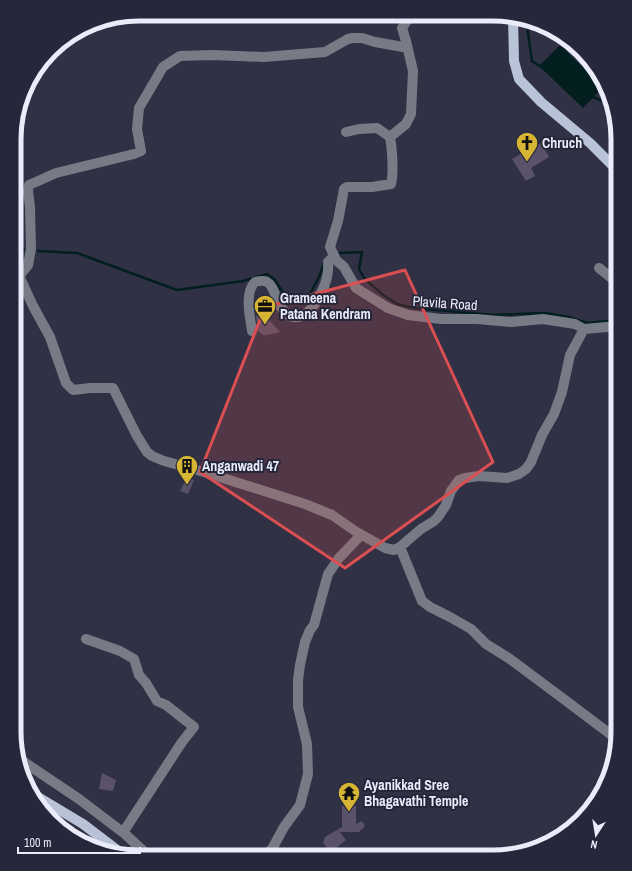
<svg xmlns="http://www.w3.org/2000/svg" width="632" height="871" font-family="'Archivo Narrow',sans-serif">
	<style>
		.water { fill: #021e1e }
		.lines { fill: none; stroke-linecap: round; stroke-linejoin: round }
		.stream { stroke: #021e1e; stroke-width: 2.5 }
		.building { fill: #595268 }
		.minor { stroke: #767b85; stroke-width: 10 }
		.major { stroke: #b9c3d7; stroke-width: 10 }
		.marked { fill: #da4f52; fill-opacity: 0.2; stroke: #da4f52; stroke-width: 3; stroke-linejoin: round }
		.labels { text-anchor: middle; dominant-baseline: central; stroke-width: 4; stroke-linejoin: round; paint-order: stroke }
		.poi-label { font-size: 14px; font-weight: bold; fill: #ebecf9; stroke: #26273b; text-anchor: start }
		.street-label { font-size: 14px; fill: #ebecf9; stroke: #26273b }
		.rim { fill: none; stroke: #ebecf9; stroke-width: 5 }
	</style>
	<rect width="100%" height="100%" fill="#303145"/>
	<path class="water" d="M560,45L603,87L583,108L539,66Z"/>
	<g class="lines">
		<path class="stream" d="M506,15L508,23L511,24
			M516,24L527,26L532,61L541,67
			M593,97L610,104
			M15,249L24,250
			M38,251L77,253L177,290L243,281L267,274L274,279L290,303L308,298L319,277L324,263
			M340,253L362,252L359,269L364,278L382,294L397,304L414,308L493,315L545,313L569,317L587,323L618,320
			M47,812L88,838L96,845"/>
	</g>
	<path class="building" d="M541,143L549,157L531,168L535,176L526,181L512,159Z
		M261,315L263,324L268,319L280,332L268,335L265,334L266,337L258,331L256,316Z
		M187,477L194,480L188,494L180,491Z
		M102,773L116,780L113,791L99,789Z
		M342,806H356V824L362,821L365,826L359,832H340L346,840L331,852L323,843L325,837L342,827Z"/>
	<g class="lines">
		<path class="minor" d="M346,132L359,129L377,128L390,137C392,148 394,173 391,184L372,187H347L344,189L338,221L330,247L336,260L344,267L356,288L388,308L408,315L441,319H477L511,322L543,319L575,324L584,329L618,326
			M390,137L406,124L411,114L413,71L406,41
			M599,268L618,283
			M15,270L17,271L33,306L50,337L66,383L73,390L90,388H113L137,436L147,452L152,456L164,461L204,472L305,504L332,515L355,531L385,548L394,550L400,547L421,529L434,521L438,517L446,505L451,491L459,480L465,478L479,476L507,478L519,474L526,469L531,462L542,435L554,414L562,392L570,355L584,329
			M19,276L28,265L31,249L30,207L28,191L29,185L56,173L134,154L141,151L137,129L139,108L163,67L180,56L212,55L264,57L325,52L348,39L353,38H362L375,42L403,47L406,41L402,28L411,15
			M252,331C250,317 244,293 255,282C259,281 264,280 267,282C274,286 275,297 279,304C294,331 313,312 322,291C327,281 329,273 328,262L334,256
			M400,547L422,601L430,607L450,617L471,629L486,644L510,659L565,700L618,740
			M86,639L120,651L134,659L139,675L146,683L157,701L166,705L194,727L182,742L124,831L125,834L139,847
			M21,760L79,799L125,834
			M130,856L133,851L138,846L149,856
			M262,856L272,849L284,827L300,805L308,774L307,744L298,707V680L300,665L305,642L310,630L314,625L328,574L339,558L361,535"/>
		<path class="major" d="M513,17L514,61L519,79L541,102L590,143L618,171
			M33,794L83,824L125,856"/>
	</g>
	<path class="marked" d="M405,270L493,462L345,568L200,472L265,307Z"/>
	<defs>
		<g id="church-pin" transform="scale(1.15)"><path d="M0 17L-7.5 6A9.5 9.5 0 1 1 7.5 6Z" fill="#d6b534" stroke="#26273b"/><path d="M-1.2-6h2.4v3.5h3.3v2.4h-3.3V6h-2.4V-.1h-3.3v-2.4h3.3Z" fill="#111"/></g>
		<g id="office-pin" transform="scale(1.15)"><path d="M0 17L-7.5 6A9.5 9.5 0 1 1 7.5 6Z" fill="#d6b534" stroke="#26273b"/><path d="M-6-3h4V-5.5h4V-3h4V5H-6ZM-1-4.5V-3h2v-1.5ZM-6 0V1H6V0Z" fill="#111"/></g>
		<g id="building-pin" transform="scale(1.15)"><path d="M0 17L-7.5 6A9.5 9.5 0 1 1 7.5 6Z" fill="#d6b534" stroke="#26273b"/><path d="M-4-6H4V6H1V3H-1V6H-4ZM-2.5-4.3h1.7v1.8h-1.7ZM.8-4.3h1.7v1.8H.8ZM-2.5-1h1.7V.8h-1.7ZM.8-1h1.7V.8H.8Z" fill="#111"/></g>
		<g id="temple-pin" transform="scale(1.15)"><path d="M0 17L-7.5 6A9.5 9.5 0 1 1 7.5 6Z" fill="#d6b534" stroke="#26273b"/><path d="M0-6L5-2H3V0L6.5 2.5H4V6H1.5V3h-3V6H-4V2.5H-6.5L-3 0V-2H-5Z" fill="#111"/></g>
	</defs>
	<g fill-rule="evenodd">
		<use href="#church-pin" x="527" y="143"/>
		<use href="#office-pin" x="265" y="306"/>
		<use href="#building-pin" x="187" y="466"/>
		<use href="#temple-pin" x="349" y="793"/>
	</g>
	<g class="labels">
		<g class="poi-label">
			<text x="542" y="143">Chruch</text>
			<text x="280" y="298">Grameena<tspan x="280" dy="16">Patana Kendram</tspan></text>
			<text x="202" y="466">Anganwadi 47</text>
			<text x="364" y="785">Ayanikkad Sree<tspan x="364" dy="16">Bhagavathi Temple</tspan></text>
		</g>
		<g class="street-label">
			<text transform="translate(445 303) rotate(4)">Plavila Road</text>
		</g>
	</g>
	<path d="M0 0H632V871H0ZM139 21H493A118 118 0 0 1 611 139V732A118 118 0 0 1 493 850H139A118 118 0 0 1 21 732V139A118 118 0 0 1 139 21Z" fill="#26273b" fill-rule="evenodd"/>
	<path class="rim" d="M139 21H493A118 118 0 0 1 611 139V732A118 118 0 0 1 493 850H139A118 118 0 0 1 21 732V139A118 118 0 0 1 139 21Z"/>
	<g transform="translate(596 835) rotate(192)" stroke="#26273b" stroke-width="3" paint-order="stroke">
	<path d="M0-3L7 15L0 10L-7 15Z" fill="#ebecf9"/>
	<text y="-6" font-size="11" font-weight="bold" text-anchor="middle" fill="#ebecf9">N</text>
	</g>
	<path d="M18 847v6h122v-6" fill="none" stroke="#ebecf9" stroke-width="2"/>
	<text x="24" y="847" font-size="12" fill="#ebecf9" stroke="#26273b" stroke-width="3" paint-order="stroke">100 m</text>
</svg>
